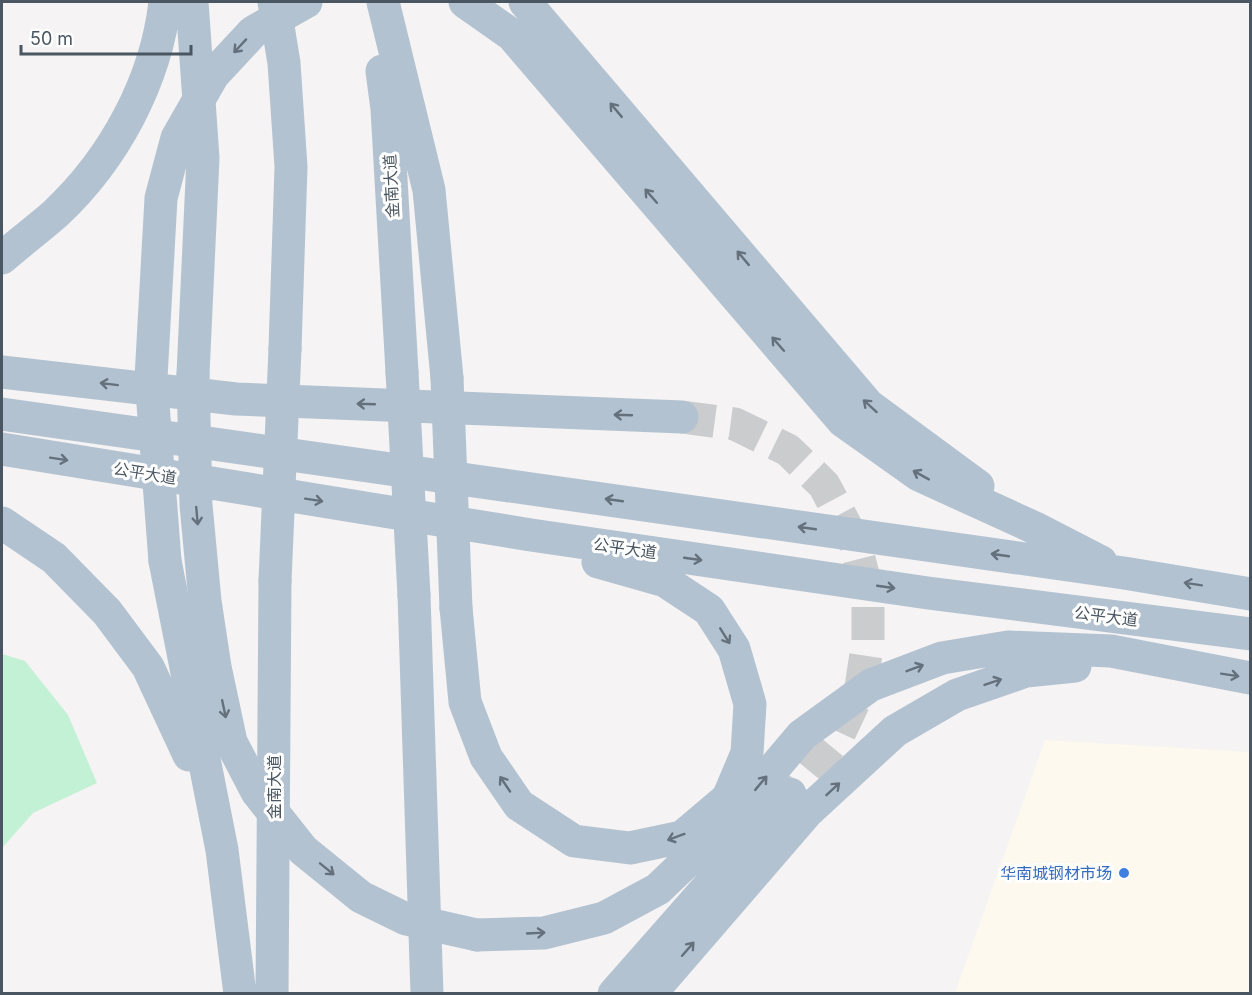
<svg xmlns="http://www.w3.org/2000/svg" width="1252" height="995" font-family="Inter,'Noto Sans SC',sans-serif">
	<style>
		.commercial { fill: #fdf9ef }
		.green { fill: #c3f1d5 }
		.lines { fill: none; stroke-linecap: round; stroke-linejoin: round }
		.primary-tunnel { stroke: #caccce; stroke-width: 33; stroke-dasharray: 33 16; stroke-linecap: butt }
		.primary { stroke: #b3c2d1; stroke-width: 33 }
		.primary-bridge { stroke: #b3c2d1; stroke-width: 33 }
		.oneway { stroke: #64717d }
		.shop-dot { fill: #3f7fe0; stroke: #fff; stroke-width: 2 }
		.labels { text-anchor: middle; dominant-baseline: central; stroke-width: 6; stroke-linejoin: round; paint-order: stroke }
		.street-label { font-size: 16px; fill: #4a5661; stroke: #fff }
		.shop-label { font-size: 16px; fill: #366cbe; stroke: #fff; text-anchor: end }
	</style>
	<rect width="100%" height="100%" fill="#f5f3f3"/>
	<path class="commercial" d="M1045,740L1250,752V993H955Z"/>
	<path class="green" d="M2,654L25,661L68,715L97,783L33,813L2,848Z"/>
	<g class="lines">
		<path class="primary-tunnel" d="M682,417L735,424L788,450L824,485L855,543L868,594V641L861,687L838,736L790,794"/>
		<path class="primary" d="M192,2L203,158L193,374
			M274,2L284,63L291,167L285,349
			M383,2L429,190L447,378
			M465,2L512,35L843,421L919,475L1035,528L1101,562
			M525,2L868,405L978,486
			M382,71L387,109L402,372
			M2,258C19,243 38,229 55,214C114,159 156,81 165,2
			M2,372L236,399L682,417
			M2,414L1124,573L1250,594
			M2,449L531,535L928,593L1250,634
			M2,523L54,558L107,612L148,667L189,755
			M165,561L222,850L240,994
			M414,595L427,994
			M456,608L465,702L486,757L519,805L574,841L630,848L682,837L728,798L747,753L750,704L734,649L709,610L665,581L598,562
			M477,935L544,933L604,918L658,889L731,819L802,735L871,685L942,658L1008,647L1111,651L1250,678
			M272,994L275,581
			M614,994L790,794
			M650,994L808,811L895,731L957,695L1026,671L1075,666"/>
		<path class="primary-bridge" d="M402,372L414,595
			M193,374L196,505L205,601L215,667L231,742L257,792L303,850L361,897L406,919L477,935
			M447,378L456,608
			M165,561L151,378L161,198L177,138L213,75L253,32L306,2
			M275,581L285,349"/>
	</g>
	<defs><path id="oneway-shaft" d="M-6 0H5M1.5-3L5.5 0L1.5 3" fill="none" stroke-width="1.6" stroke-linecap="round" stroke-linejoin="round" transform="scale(1.5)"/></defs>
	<g class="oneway">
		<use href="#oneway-shaft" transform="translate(240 46) rotate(133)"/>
		<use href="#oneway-shaft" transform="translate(616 110) rotate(-130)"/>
		<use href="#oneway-shaft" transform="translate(651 196) rotate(-131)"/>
		<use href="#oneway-shaft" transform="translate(743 258) rotate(-130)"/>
		<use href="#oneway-shaft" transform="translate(778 344) rotate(-131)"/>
		<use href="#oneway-shaft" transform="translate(109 384) rotate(-173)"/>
		<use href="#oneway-shaft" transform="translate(366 404) rotate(-178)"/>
		<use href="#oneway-shaft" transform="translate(870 406) rotate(-138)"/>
		<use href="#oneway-shaft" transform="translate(623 415) rotate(-178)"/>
		<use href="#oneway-shaft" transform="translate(59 459) rotate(9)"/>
		<use href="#oneway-shaft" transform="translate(921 475) rotate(-151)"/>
		<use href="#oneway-shaft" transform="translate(314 500) rotate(9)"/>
		<use href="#oneway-shaft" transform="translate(614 500) rotate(-172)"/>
		<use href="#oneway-shaft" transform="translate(197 516) rotate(85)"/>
		<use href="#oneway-shaft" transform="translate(807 528) rotate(-172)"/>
		<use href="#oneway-shaft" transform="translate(1000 555) rotate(-172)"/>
		<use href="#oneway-shaft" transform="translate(693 559) rotate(8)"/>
		<use href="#oneway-shaft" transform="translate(1193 584) rotate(-171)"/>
		<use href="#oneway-shaft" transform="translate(886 587) rotate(8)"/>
		<use href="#oneway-shaft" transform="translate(725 636) rotate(58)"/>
		<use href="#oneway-shaft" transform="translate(915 668) rotate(-21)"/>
		<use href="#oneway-shaft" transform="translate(1230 675) rotate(9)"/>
		<use href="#oneway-shaft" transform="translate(993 682) rotate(-19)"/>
		<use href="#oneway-shaft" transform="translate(224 709) rotate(78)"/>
		<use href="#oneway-shaft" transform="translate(761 783) rotate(-50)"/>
		<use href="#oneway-shaft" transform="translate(505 784) rotate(-124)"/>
		<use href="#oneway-shaft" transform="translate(833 789) rotate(-43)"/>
		<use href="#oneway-shaft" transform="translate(676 837) rotate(160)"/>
		<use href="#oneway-shaft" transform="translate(327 869) rotate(39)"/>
		<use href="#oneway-shaft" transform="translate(536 933) rotate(-3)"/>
		<use href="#oneway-shaft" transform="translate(688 949) rotate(-49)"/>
	</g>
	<circle class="shop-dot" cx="1124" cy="873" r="6"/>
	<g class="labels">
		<g class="street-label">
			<text transform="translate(391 186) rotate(-93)">金南大道</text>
			<text transform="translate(145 473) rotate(9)">公平大道</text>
			<text transform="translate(625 548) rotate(8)">公平大道</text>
			<text transform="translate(1106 616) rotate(7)">公平大道</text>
			<text transform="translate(274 787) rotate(-90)">金南大道</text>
		</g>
		<g class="shop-label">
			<text x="1112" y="873">华南城钢材市场</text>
		</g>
	</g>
	<rect width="1252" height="995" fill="none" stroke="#4a5661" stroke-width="6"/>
	<path d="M21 45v9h170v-9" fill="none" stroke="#4a5661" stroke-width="3"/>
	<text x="30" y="45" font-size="18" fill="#4a5661" stroke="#ffffff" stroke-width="4.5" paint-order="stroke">50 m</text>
</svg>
